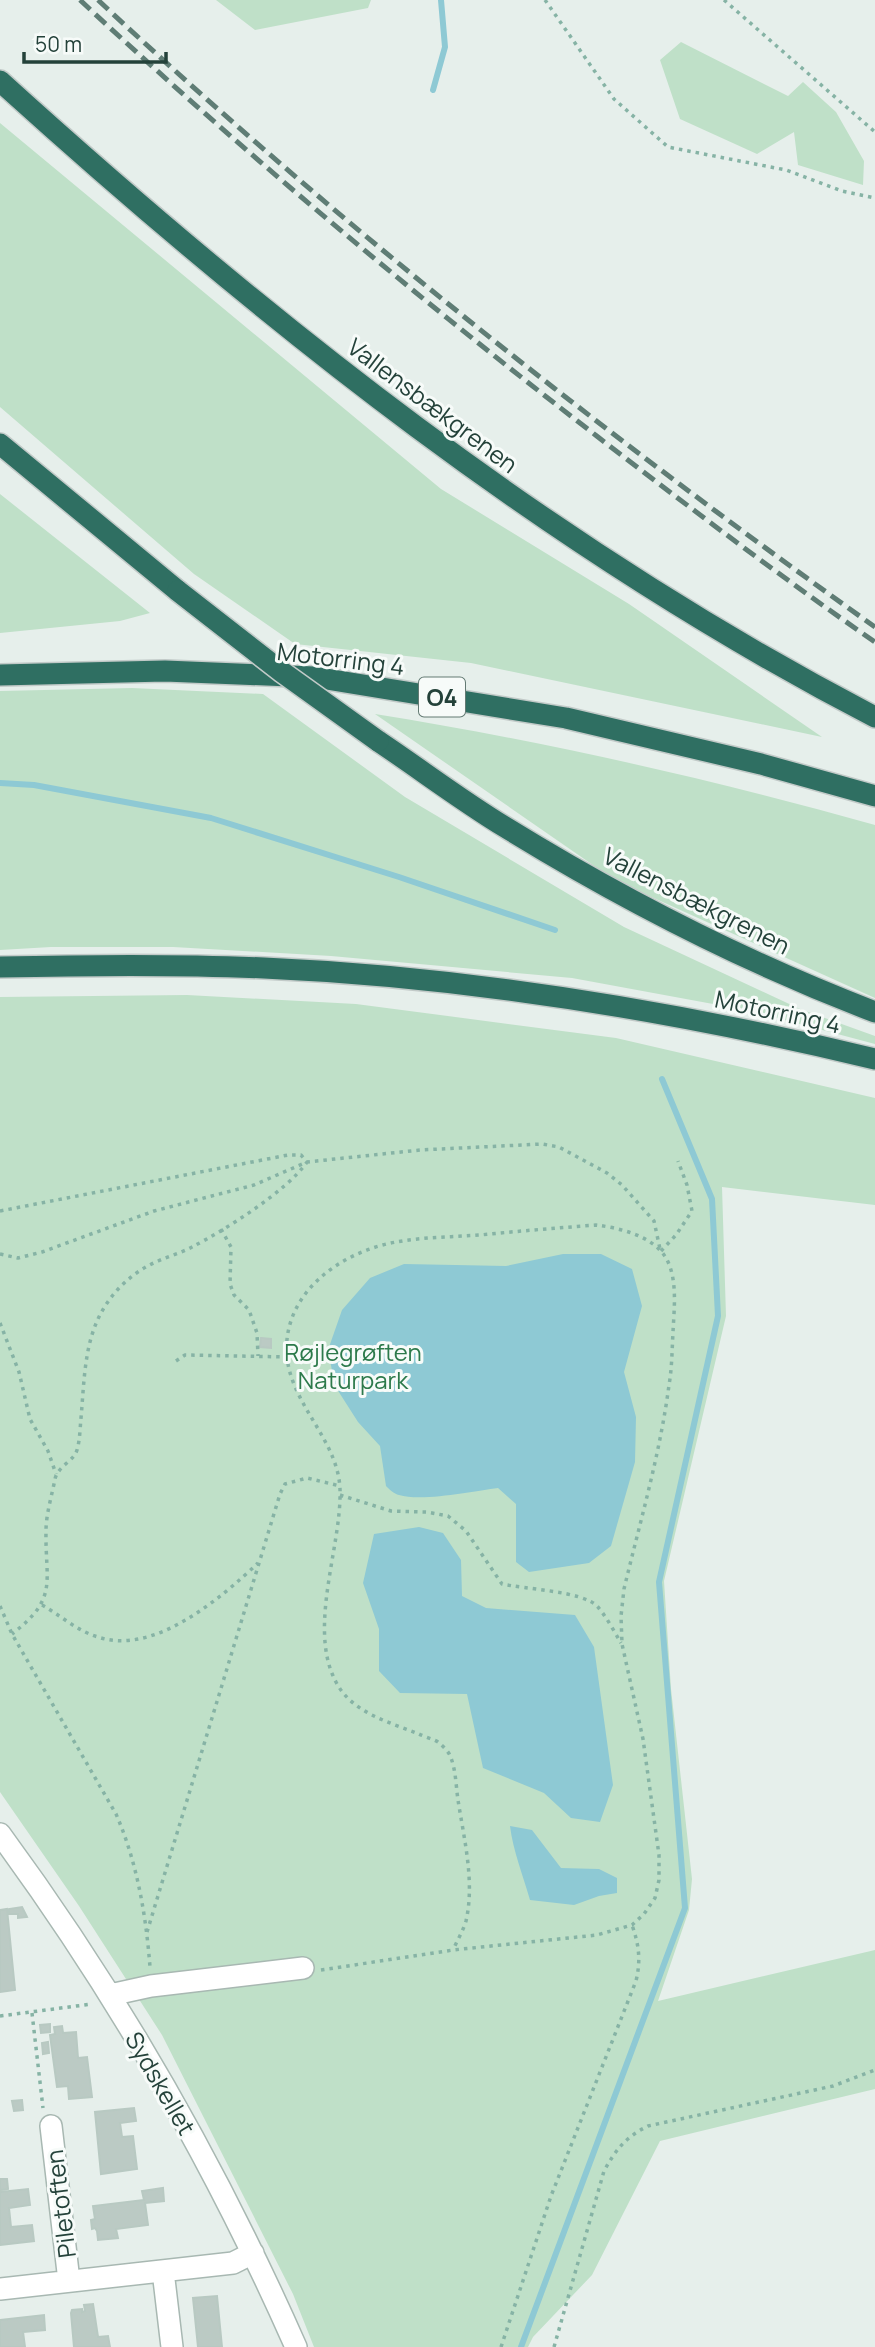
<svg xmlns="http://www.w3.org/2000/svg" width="875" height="2347" font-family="Manrope,sans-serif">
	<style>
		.green { fill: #bfe0c8 }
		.water { fill: #8ec9d4 }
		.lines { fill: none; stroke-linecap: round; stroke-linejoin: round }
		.stream { stroke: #8ec9d4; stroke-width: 6 }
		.building { fill: #bbcac4; stroke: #b8c9c2; stroke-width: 2 }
		.minor-casing { stroke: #a8b8b2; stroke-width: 24 }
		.highway-casing { stroke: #c2cac8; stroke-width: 24 }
		.path { stroke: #86b3a5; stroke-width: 3.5; stroke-dasharray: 3.5 5; stroke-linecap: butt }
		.minor { stroke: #fff; stroke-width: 21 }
		.highway { stroke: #2f6f62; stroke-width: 21 }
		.rail { stroke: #5f7d75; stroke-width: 5; stroke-dasharray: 14 7; stroke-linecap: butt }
		.highway-bridge-casing { stroke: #c2cac8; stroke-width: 24; stroke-linecap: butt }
		.highway-bridge { stroke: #2f6f62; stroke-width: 21 }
		.labels { text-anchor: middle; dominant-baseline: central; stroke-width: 6; stroke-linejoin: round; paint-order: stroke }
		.shield { fill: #f7fbf9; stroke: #637a73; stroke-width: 2 }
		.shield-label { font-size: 23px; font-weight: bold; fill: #24423a }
		.street-label { font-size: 24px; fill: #24423a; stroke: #f7fbf9 }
		.park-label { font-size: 24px; fill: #2d7a4b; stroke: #f7fbf9 }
	</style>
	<rect width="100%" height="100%" fill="#e6efeb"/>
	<path class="green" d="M216,0H371L368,8L255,30Z
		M681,42L788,96L803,82L836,112L864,161L863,185L798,165L794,132L757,154L680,119L660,60Z
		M0,123L441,489L629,604L822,737L471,663L295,644L194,574L0,407Z
		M0,494L150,613L120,621L0,633Z
		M132,688L263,694L405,797L624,927L800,1009L875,1036V1044L751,1011L572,978L331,956L173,947H51L0,950V691Z
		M375,714C544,741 711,779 875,825V998L616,881Z
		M187,995L356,1004L616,1038L875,1098V1205L722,1187L726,1316L664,1581L671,1689L692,1879L689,1910L658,2001L875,1950V2089L660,2141L592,2275L533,2337L528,2347H314L293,2294L162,2035L79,1906L0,1792V997Z"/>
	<path class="water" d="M563,1254H601L632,1269L642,1306L624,1372L636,1417L635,1462L611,1546L589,1563L529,1572L516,1562V1504L498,1488C474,1491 422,1502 399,1495C394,1494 389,1489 386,1486L380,1446L358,1422L335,1386L328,1350L342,1310L370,1278L404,1264L506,1266Z
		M419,1527L443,1533L461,1560L462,1596L486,1608L575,1615L594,1647L613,1785L600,1822L571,1818L544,1793L483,1768L467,1694L400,1693L379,1671V1629L363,1583L374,1534Z
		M510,1826L532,1830L561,1868L599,1869L617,1878V1893L599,1896L574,1905L530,1900C523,1875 513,1851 510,1826Z"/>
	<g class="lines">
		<path class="stream" d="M433,90L445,47L441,0
			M0,783L34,785L211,818L399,877L555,930
			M521,2347L685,1908L659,1582L718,1316L712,1199L662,1079"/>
	</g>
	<path class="building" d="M261,1338L271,1339V1348L260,1347Z
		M22,1907L27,1917L18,1918V1914H9V1909Z
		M7,1909L15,1990L0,1992V1910Z
		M50,2024V2032L41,2033L40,2025Z
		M62,2026L63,2033L76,2032L78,2058L87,2057L92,2097L69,2099L68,2086L57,2087L50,2035L55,2034L54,2027Z
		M48,2042L49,2053L43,2054L42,2043Z
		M22,2100L23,2110L14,2111L12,2101Z
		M134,2108L136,2121L120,2123L122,2137L133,2136L137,2169L101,2174L95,2112Z
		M0,2179H7L8,2189L0,2190Z
		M163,2188L164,2201L145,2203L148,2225L116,2229L118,2238L98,2240L97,2231L95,2228L92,2229L91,2220L95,2219L93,2206L144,2200L142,2191Z
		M28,2189L30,2205L9,2208L11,2227L32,2225L34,2241L0,2245V2192Z
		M217,2296L222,2347H198L193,2298Z
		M93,2304L98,2337L108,2336L110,2347H74L71,2313L72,2310L82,2309V2312L85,2311L84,2305Z
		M44,2315L45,2330L23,2332L25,2347H0V2320Z"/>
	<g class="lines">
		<g class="minor-casing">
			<path id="minor" d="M0,1834C117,1993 216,2166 296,2347
				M110,1995L151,1986L303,1968
				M51,2126L69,2281
				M163,2271L172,2347
				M0,2289L233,2263L253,2253"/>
		</g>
		<g class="highway-casing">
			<path id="highway" d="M0,81C268,324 553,550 875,717
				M0,444L178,591
				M0,675L165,671L314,677L566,718L761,764L875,796
				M378,741C420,769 462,801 505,827C622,899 747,963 875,1012
				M0,967C88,965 176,964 264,968C470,977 675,1011 875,1059"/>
		</g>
		<path class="path" d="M545,0L614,99L668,147L786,170L842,191L875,198
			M724,0L875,132
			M0,1211L288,1155H301L307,1162C287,1191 225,1230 192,1247C181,1253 169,1256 158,1261C132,1272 110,1293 98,1319C84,1349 84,1385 81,1418C80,1428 80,1440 77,1450C74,1461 58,1466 55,1479C52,1495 46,1514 46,1531C45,1582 59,1598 12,1634
			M221,1229L231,1247L230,1284L234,1295L249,1310L257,1333L258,1356
			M661,1251L676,1235L692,1211L687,1185L678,1161
			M0,1254L18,1258L42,1252L154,1211L254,1185L307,1162L420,1150L542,1144L559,1147L607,1173L622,1185L654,1221L660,1249
			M0,1323L19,1372L30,1419L48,1451L56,1474
			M176,1361L185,1355L287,1357
			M340,1495L391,1511L427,1512L448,1516L466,1531L502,1584C524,1589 582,1591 597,1606C606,1616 614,1631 621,1643
			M42,1605C60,1615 77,1631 98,1637C154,1656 221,1598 258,1563
			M0,1606L12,1634L116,1814C137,1862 146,1915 150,1967
			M147,1932L280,1494L285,1484L307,1478L340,1486
			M321,1970L453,1950L597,1935L632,1925L644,1914L655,1898L659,1880V1855L643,1739L622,1644L621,1616L624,1589C640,1522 660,1454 669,1385C672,1368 672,1350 673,1332C674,1309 678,1279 666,1258C653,1236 620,1228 596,1225C557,1228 519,1231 480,1235C452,1237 423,1237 396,1242C340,1252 281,1294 287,1357C292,1406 338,1440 340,1489C342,1546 307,1628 336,1682C352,1713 389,1722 419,1734C425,1737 433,1739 438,1742C443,1746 450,1753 451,1758C456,1771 456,1787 458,1800C464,1839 475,1882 466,1921C463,1931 457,1941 453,1950
			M32,2013L43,2108
			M0,2016L92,2004
			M501,2347L551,2196L636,1981C641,1960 639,1945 632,1925
			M554,2347L604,2171C616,2149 626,2137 648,2126L833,2086L875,2070"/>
		<use href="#minor" class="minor"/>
		<use href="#highway" class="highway"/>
		<path class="rail" d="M80,0C245,154 419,299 598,437C689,507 781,577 875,642
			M98,0C341,227 604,434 875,627"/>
		<g class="highway-bridge-casing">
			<path id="highway-bridge" d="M178,591L282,672L378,741"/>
		</g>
		<use href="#highway-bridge" class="highway-bridge"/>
	</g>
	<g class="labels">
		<rect class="shield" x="419" y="677.5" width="46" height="39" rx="5"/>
		<g class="shield-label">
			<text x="442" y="697">O4</text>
		</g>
		<g class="street-label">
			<text transform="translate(433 405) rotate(37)">Vallensbækgrenen</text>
			<text transform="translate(341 658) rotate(7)">Motorring 4</text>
			<text transform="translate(697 900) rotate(27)">Vallensbækgrenen</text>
			<text transform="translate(778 1011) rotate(12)">Motorring 4</text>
			<text transform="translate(161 2083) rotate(60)">Sydskellet</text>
			<text transform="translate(60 2204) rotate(-97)">Piletoften</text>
		</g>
		<g class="park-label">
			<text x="353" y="1351">Røjlegrøften<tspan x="353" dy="28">Naturpark</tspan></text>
		</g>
	</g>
	<path d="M24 52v10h142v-10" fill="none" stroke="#24423a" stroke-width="3.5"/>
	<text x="35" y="52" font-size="21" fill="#24423a" stroke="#f7fbf9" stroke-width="5" paint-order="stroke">50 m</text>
</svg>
